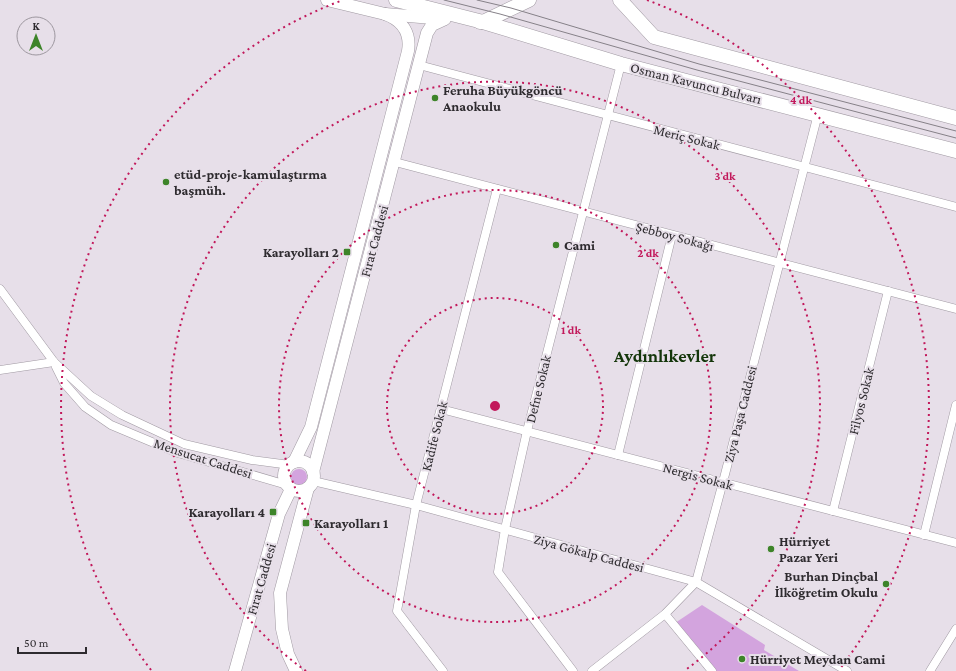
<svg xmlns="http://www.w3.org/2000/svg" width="956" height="671" font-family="'Crimson Pro',serif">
  <rect width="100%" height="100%" fill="#e7dfe9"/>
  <g fill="#d3a4de">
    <circle cx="299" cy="477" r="8"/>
    <polygon points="702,605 765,645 764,650 799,671 714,671 675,623"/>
  </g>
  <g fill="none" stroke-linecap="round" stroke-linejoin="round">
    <defs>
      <g id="street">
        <polyline points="419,65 956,207"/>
        <polyline points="395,162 956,309"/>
        <polyline points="0,289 54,362 91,396 122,415 184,444 252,460 290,465"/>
        <polyline points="56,367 64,383 85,407 111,425 178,453 287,485"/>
        <polyline points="0,370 54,362"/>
        <polyline points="441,409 956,543"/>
        <polyline points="618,455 672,235"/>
        <polyline points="313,481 416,505 696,582 847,671"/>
        <polyline points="833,511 888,291"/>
        <polyline points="924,535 956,405"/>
        <polyline points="665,614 712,671"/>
        <polyline points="443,671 397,611 416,505 497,189"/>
        <polyline points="573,671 498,572 505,529 527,431 621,64"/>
        <polyline points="592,671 665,614 696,582 723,482 818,114"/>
        <polyline points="930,671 956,629"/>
      </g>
      <g id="primary">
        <polyline points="327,0 385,14 444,19"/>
        <circle cx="299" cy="476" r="15"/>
        <path d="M294,462L311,427L408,51C411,33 402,20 385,14"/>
        <polyline points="313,472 427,33 432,25 445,19"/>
        <polyline points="235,671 279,514 291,489"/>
        <polyline points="296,671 288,654 282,629 280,593 308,488"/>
      </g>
      <g id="highway">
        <polyline points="396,0 483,22 621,64 956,151"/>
        <polyline points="620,0 654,37 956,118"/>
        <polyline points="480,22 483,22 529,0"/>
      </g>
    </defs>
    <use href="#street" stroke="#a099a2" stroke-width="9"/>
    <use href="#primary" stroke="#a099a2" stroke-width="13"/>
    <use href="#highway" stroke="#a099a2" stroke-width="15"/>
    <use href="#street" stroke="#fff" stroke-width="8"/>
    <use href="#primary" stroke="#fff" stroke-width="12"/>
    <use href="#highway" stroke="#fff" stroke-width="14"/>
    <g stroke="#868188" stroke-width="1">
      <polyline points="444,0 500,14 697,70 956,138"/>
      <polyline points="477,0 511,8 699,64 956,131"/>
    </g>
  </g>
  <g fill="none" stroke="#c2185b" stroke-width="2" stroke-dasharray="2 4">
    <circle cx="495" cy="406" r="108"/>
    <circle cx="495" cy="406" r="216"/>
    <path d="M306 671A325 325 0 1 1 684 671"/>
    <path d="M151 670A433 433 0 0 1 343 0M647 0A433 433 0 0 1 839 670"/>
  </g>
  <g fill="#3d8429" stroke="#e7dfe9" stroke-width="1.5">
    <circle cx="435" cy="98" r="4"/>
    <circle cx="166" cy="182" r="4"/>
    <circle cx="556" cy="245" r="4"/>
    <rect x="343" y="248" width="8" height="8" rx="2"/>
    <rect x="269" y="508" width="8" height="8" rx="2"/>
    <rect x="302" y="519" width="8" height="8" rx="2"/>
    <circle cx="771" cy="549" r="4"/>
    <circle cx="886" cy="584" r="4"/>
    <circle cx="742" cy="659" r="4"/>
  </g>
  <g text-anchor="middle" stroke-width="4" stroke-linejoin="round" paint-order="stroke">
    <g font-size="14" fill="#2e2b2f" stroke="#e7dfe9">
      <text transform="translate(696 83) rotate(14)" y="5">Osman Kavuncu Bulvarı</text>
      <text transform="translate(687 137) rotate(14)" y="5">Meriç Sokak</text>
      <text transform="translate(675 236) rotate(15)" y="5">Şebboy Sokağı</text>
      <text transform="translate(374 241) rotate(-75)" y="5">Fırat Caddesi</text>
      <text transform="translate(538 389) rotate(-76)" y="5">Defne Sokak</text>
      <text transform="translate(861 401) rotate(-76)" y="5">Filyos Sokak</text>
      <text transform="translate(740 414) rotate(-76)" y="5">Ziya Paşa Caddesi</text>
      <text transform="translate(434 436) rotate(-76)" y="5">Kadife Sokak</text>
      <text transform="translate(203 458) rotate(18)" y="5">Mensucat Caddesi</text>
      <text transform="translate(698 476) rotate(15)" y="5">Nergis Sokak</text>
      <text transform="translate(589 553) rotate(15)" y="5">Ziya Gökalp Caddesi</text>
      <text transform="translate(261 579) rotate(-74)" y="5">Fırat Caddesi</text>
    </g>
    <g font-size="14" font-weight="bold" fill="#2e2b2f" stroke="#e7dfe9" text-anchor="start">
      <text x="443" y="95">Feruha Büyükgöncü<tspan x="443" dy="16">Anaokulu</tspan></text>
      <text x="174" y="179">etüd-proje-kamulaştırma<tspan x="174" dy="16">başmüh.</tspan></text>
      <text x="564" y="250">Cami</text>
      <text x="339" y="257" text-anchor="end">Karayolları 2</text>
      <text x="265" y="517" text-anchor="end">Karayolları 4</text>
      <text x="314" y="528">Karayolları 1</text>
      <text x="779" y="546">Hürriyet<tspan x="779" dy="16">Pazar Yeri</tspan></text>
      <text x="878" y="581" text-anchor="end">Burhan Dinçbal<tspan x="878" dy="16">İlköğretim Okulu</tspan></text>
      <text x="750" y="664">Hürriyet Meydan Cami</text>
    </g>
    <g font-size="18" font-weight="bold" fill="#14360a" stroke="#e7dfe9">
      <text x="665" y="362">Aydınlıkevler</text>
    </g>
  </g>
  <circle cx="495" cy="406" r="6" fill="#c2185b" stroke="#e7dfe9" stroke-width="2"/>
  <g font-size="12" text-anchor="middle" font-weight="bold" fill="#c2185b" stroke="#e7dfe9" stroke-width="4" stroke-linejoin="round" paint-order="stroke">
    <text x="801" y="104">4 dk</text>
    <text x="725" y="180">3 dk</text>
    <text x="648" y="257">2 dk</text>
    <text x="571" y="334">1 dk</text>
  </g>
  <g transform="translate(36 36)"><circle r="19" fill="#e7dfe9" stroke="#9d979f"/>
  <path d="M0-3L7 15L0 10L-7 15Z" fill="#3d8429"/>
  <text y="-6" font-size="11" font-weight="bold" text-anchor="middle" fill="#2e2b2f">K</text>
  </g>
  <path d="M18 647v6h68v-6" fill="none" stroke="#2e2b2f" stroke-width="2"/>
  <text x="24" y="647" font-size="12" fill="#2e2b2f" stroke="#e7dfe9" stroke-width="3" paint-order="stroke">50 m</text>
</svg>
